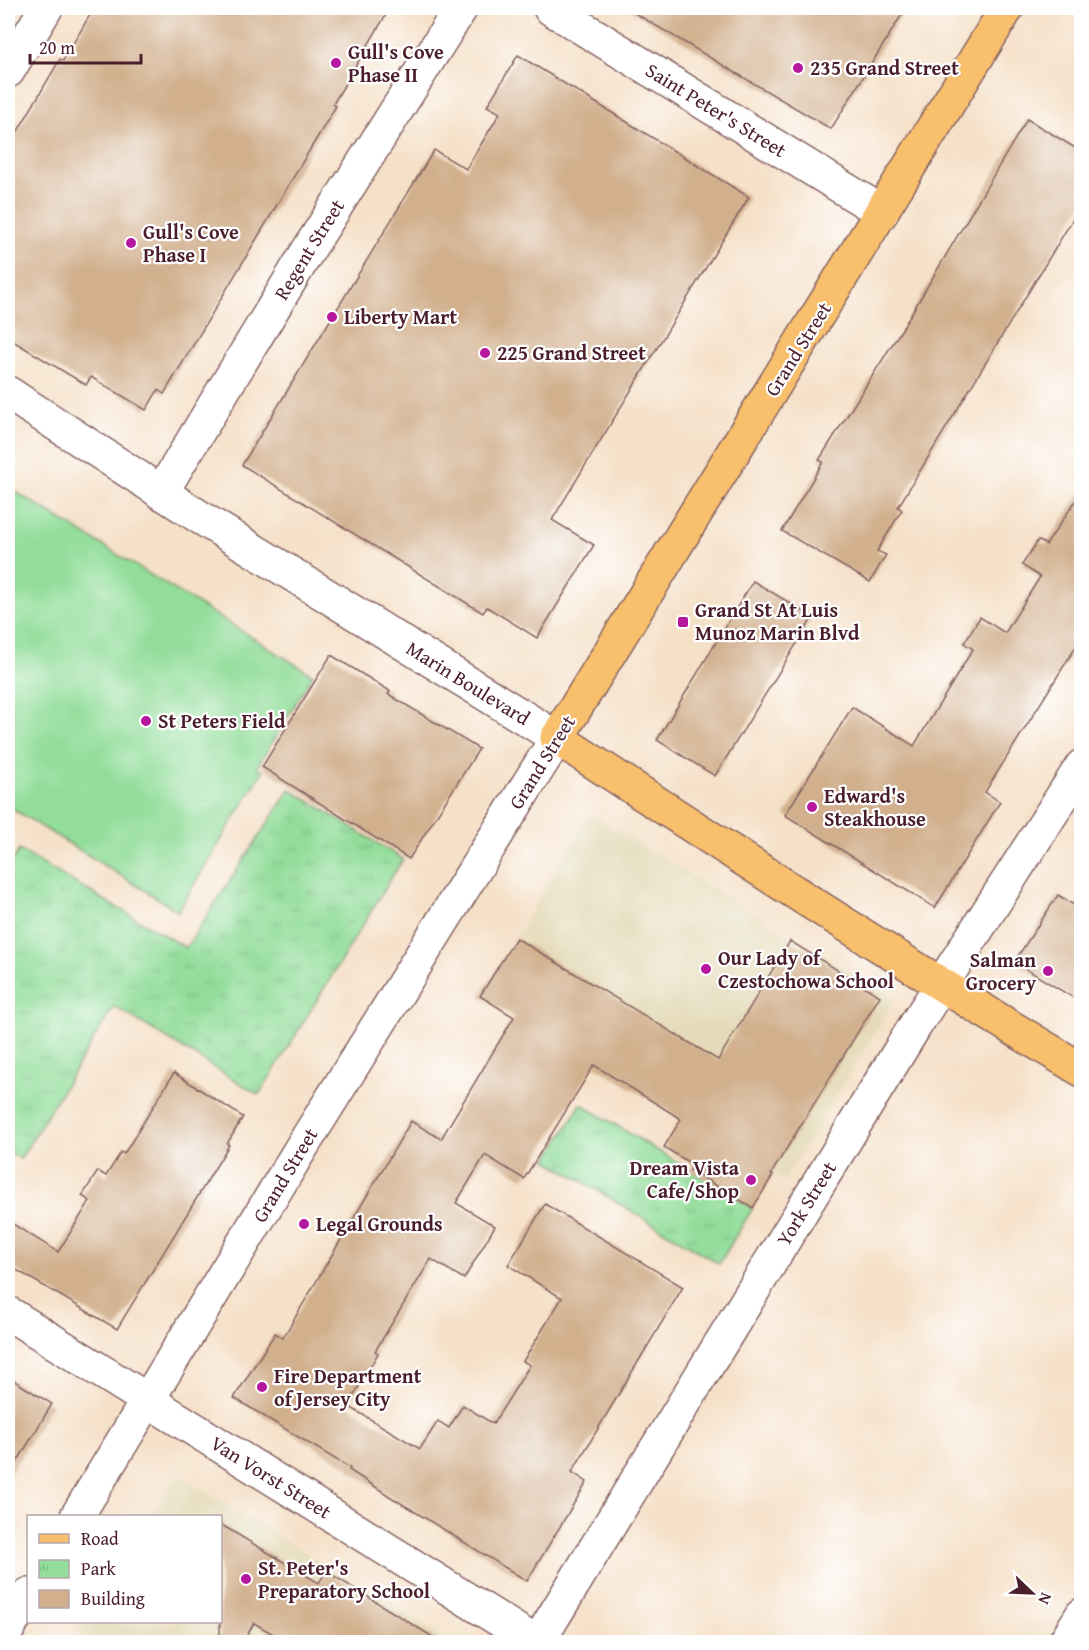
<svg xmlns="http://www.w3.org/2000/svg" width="1089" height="1650" font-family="'Gentium Book Plus',serif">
  <defs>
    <pattern id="park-tufts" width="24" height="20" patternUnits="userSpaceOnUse" patternTransform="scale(1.5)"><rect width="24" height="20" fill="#92dd9a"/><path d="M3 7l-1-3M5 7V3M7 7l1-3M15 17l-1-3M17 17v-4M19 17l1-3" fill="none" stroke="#7fbd85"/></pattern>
  </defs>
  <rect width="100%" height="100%" fill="#fff"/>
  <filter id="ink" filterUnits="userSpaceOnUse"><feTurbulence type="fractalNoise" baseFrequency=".0167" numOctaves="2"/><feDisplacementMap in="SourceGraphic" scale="12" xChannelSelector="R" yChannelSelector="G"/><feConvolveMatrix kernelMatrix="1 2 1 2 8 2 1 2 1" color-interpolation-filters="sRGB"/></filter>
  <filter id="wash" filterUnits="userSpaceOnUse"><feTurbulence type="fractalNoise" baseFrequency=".008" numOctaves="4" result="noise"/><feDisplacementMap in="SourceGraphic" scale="24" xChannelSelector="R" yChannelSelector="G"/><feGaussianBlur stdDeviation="1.35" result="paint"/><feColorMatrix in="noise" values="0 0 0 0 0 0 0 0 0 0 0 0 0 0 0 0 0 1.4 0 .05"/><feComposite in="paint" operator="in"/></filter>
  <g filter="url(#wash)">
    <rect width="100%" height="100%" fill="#f5e0c8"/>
    <g fill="#e5dbba">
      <polygon points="589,813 895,1000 784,1181 647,1098 683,1039 516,938"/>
      <polygon points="178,1475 452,1642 69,1642 83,1622 220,1622 220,1516 151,1516"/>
    </g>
    <g fill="url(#park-tufts)" stroke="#6e7e62" stroke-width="1.5">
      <polygon points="290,789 403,859 259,1095 114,1006 20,1159 8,1151 8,868 19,850 186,948"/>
      <polygon points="581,1104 753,1208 719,1264 547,1160"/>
    </g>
    <polygon fill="#92dd9a" stroke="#6e7e62" stroke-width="1.5" points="8,487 313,675 257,767 263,771 178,911 8,806"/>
    <g id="blocks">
      <g fill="#d2b08e">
        <polygon points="94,8 390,8 333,104 336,106 164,394 158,390 146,410 91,377 86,385 8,338 8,148 60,59 63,61"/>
        <polygon points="626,8 906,8 831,129"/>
        <polygon points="518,55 749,197 552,520 594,545 537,638 487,607 483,613 242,465 434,150 466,169 500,113 487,106"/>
        <polygon points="1027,119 1082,152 1082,204 898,507 902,510 877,551 886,555 870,582 782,531 823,462 819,460 902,329"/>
        <polygon points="1082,491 1082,637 985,792 1000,802 935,908 785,815 852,707 914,746 973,649 964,643 980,617 1005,633 1040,577 1022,565 1038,540 1046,545"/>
        <polygon points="753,581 813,617 715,776 657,740"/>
        <polygon points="331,655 390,691 388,694 479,749 409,859 262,767"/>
        <polygon points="1058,895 1082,910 1082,1003 1014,962"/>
        <polygon points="516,938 718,1060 790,941 880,996 771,1174 773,1175 753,1208 690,1170 693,1165 664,1147 681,1119 594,1065 524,1179 485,1155 456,1203 495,1226 464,1279 431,1259 375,1351 378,1353 348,1406 420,1449 438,1421 449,1428 463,1405 493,1424 530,1365 523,1361 562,1298 508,1265 545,1204 683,1287 572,1472 587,1482 527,1581 391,1497 349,1470 350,1468 234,1398 275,1333 283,1338 411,1121 441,1139 514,1017 480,996"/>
        <polygon points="174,1073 243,1117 227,1144 229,1145 117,1329 8,1265 8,1221 58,1252 90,1201 82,1196 98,1171 106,1176 121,1152 124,1154"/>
        <polygon points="8,1377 52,1404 8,1477"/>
        <polygon points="220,1524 319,1583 326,1571 441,1642 287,1642 254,1623 243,1642 220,1642"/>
      </g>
    </g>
  </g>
  <g filter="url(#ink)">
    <use href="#blocks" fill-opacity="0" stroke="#866362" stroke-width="1.5"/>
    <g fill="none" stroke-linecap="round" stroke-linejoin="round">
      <defs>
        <g id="minor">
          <path id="s1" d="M550,8L882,212"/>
          <polyline points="8,71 46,8"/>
          <path id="s2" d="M8,393L198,516L557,738L303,1145L77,1516"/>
          <path id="s3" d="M161,493L309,249L461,8"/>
          <path id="s4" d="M8,1313L535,1642"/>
          <polyline points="8,1629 28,1595"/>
          <path id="s5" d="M538,1642L918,1021L1082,766"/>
          <polyline points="1065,1642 1082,1615"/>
        </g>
        <path id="major" d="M1007,8L557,738C730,851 904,964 1082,1070"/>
      </defs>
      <use href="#minor" stroke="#866362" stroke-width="36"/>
      <use href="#major" stroke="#866362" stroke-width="36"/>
      <use href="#minor" stroke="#fff" stroke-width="33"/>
      <use href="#major" stroke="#f8bf6c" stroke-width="33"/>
    </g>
  </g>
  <g fill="#b5179e" stroke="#fff" stroke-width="2">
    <circle cx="336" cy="63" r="6"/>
    <circle cx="798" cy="68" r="6"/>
    <circle cx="131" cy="243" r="6"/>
    <circle cx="332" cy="317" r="6"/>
    <circle cx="485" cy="353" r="6"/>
    <rect x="677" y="616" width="12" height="12" rx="3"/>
    <circle cx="146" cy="721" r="6"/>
    <circle cx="812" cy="807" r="6"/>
    <circle cx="706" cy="969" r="6"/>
    <circle cx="1048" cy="971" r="6"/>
    <circle cx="751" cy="1180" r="6"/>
    <circle cx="304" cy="1224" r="6"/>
    <circle cx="262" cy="1387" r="6"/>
    <circle cx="246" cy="1579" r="6"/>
  </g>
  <g text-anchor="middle" stroke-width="4.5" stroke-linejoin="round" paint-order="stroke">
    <g font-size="20" font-weight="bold" fill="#4a1f2b" stroke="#fff" text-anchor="start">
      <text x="348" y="59">Gull's Cove<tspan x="348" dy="23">Phase II</tspan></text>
      <text x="810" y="75">235 Grand Street</text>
      <text x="143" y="239">Gull's Cove<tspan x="143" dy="23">Phase I</tspan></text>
      <text x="344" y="324">Liberty Mart</text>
      <text x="497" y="360">225 Grand Street</text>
      <text x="695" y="617">Grand St At Luis<tspan x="695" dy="23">Munoz Marin Blvd</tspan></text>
      <text x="158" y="728">St Peters Field</text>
      <text x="824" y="803">Edward's<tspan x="824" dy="23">Steakhouse</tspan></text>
      <text x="718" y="965">Our Lady of<tspan x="718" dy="23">Czestochowa School</tspan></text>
      <text x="1036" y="967" text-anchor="end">Salman<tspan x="1036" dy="23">Grocery</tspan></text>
      <text x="739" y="1175" text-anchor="end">Dream Vista<tspan x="739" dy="23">Cafe/Shop</tspan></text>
      <text x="316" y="1231">Legal Grounds</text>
      <text x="274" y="1383">Fire Department<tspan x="274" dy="23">of Jersey City</tspan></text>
      <text x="258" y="1575">St. Peter's<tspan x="258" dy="23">Preparatory School</tspan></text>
    </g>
    <g font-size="20" fill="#4a1f2b" stroke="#fff">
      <text dy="7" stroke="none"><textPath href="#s1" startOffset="195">Saint Peter's Street</textPath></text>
      <text dy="7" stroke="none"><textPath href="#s3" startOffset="285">Regent Street</textPath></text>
      <text transform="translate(798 349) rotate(-58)" y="7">Grand Street</text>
      <text dy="7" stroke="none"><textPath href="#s2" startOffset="544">Marin Boulevard</textPath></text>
      <text transform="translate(542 762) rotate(-58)" y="7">Grand Street</text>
      <text transform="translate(285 1175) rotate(-59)" y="7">Grand Street</text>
      <text dy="7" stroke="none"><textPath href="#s5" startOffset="514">York Street</textPath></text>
      <text dy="7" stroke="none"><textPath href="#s4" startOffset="310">Van Vorst Street</textPath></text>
    </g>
  </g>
  <rect width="1089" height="1650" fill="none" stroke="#fff" stroke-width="30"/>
  <rect x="27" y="1515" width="195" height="108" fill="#ffffff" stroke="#b7a5aa" stroke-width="1.5"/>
  <rect x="39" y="1534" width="30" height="9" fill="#f8bf6c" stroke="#b7a5aa" stroke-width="1.5"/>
  <text x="81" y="1545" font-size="18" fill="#4a1f2b">Road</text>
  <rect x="39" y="1560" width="30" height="18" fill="url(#park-tufts)" stroke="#b7a5aa" stroke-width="1.5"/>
  <text x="81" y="1575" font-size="18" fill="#4a1f2b">Park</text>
  <rect x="39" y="1590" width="30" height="18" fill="#d2b08e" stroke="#b7a5aa" stroke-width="1.5"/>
  <text x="81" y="1605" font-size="18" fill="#4a1f2b">Building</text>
  <g transform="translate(1032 1593) rotate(113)" stroke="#ffffff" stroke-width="4.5" paint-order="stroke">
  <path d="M0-4.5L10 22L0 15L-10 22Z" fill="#4a1f2b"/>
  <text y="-9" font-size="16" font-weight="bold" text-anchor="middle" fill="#4a1f2b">N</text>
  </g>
  <path d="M30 54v9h111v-9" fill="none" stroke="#4a1f2b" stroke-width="3"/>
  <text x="39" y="54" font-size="18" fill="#4a1f2b" stroke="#ffffff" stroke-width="4.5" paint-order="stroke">20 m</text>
</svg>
